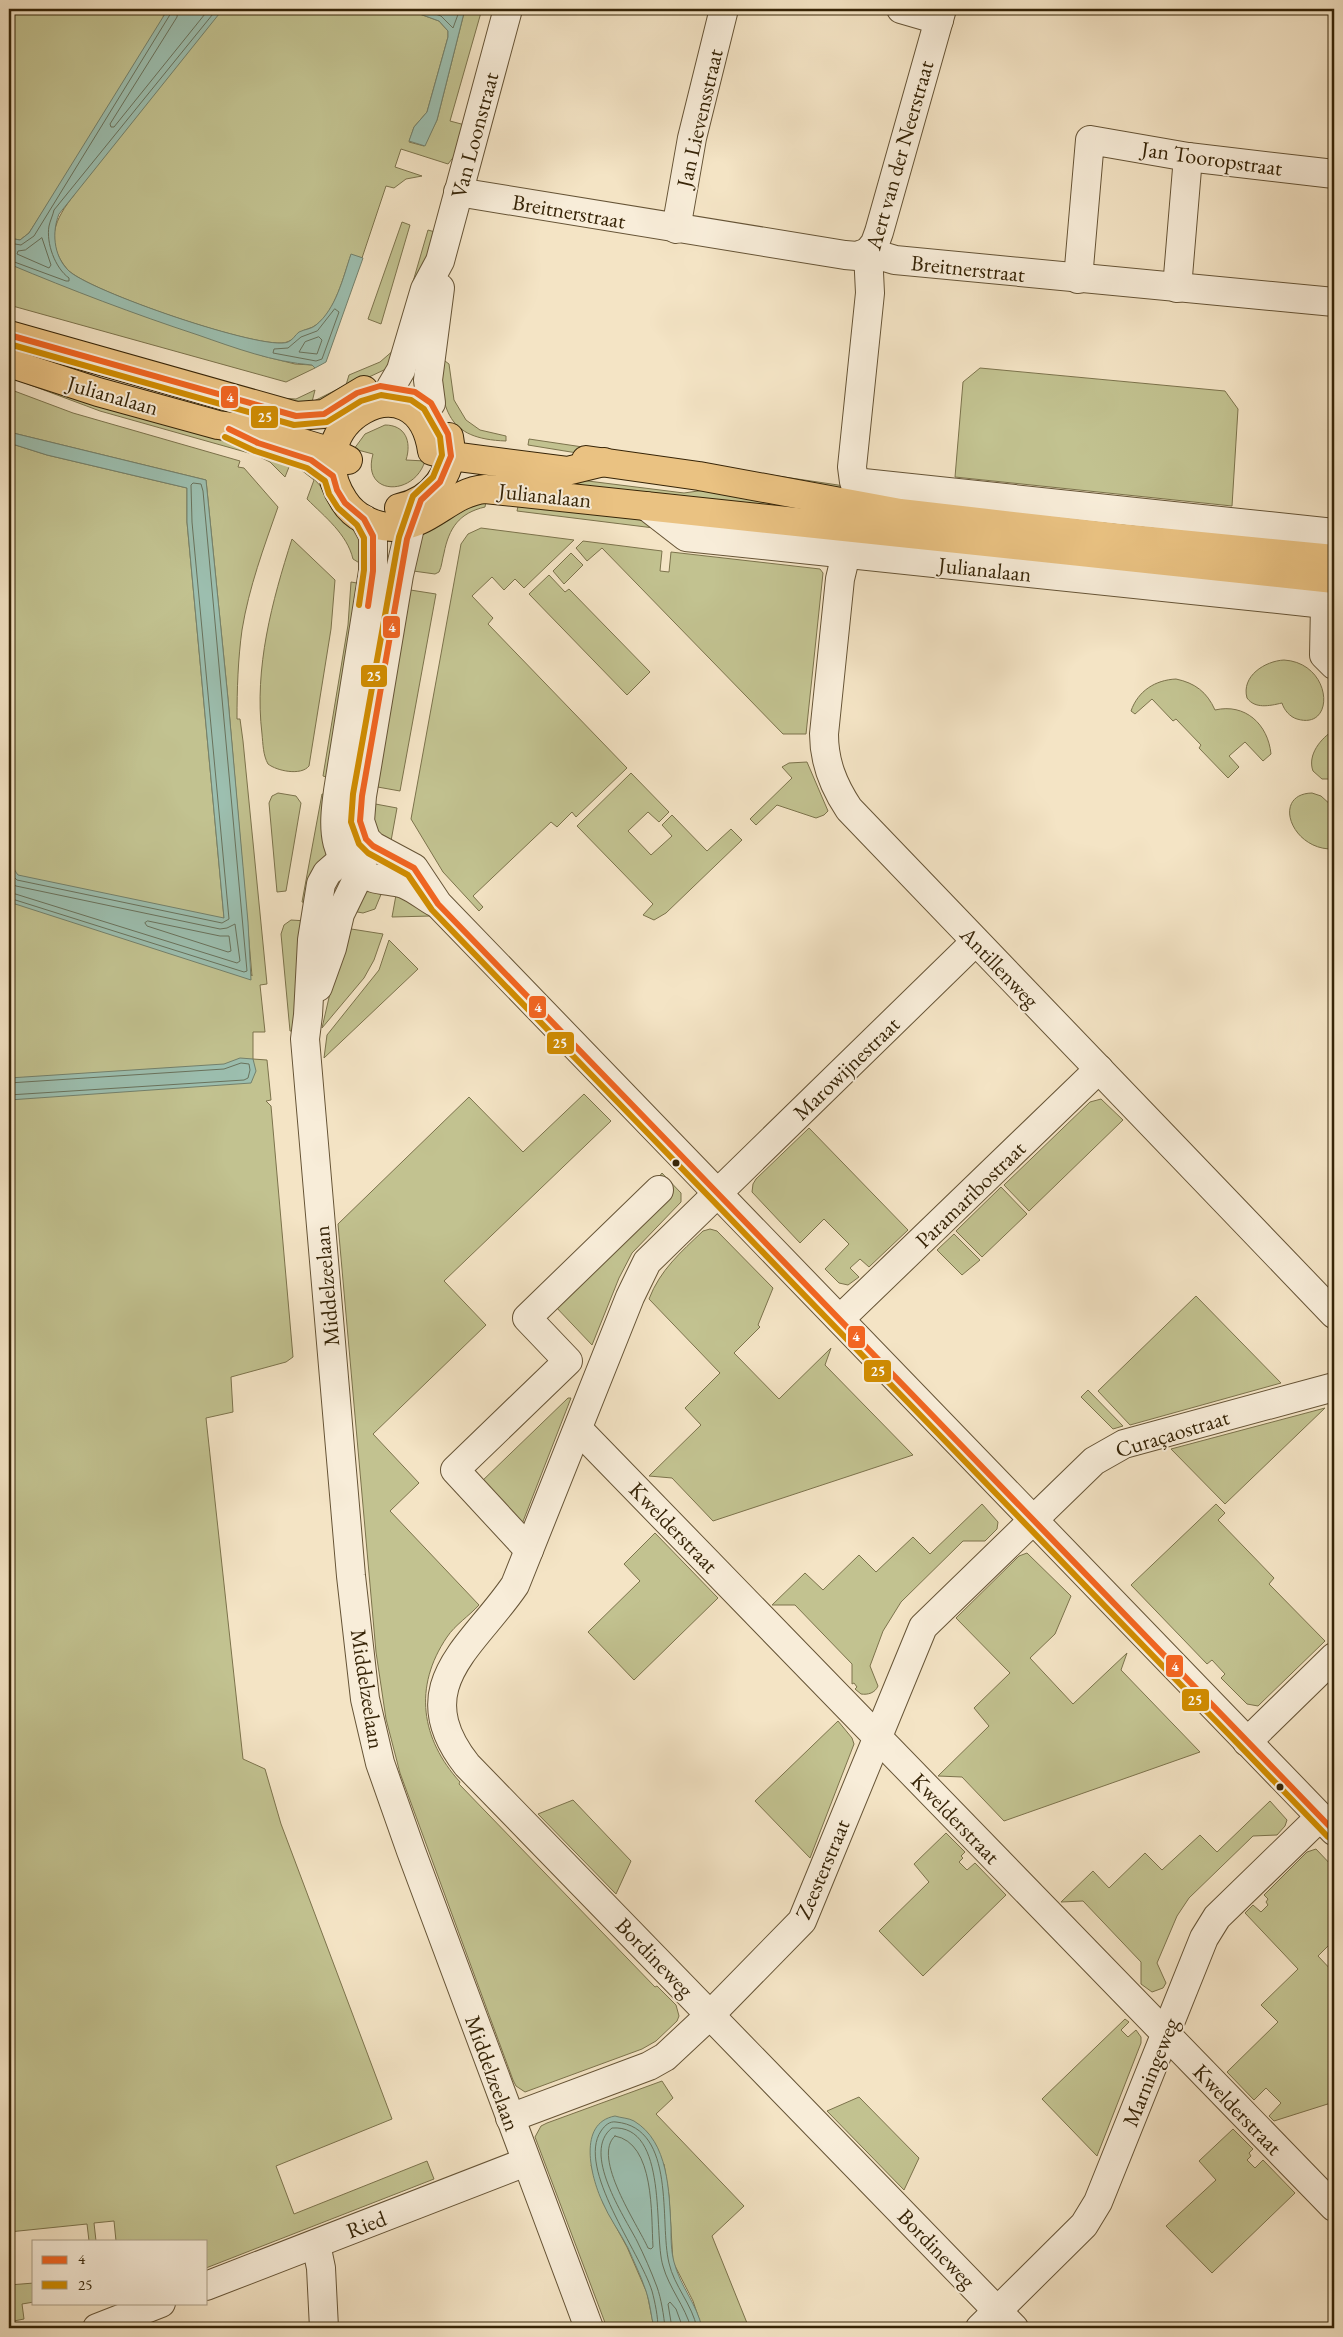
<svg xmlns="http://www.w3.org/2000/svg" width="1343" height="2337" font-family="'EB Garamond',serif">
  <rect width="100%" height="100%" fill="#f4e4c5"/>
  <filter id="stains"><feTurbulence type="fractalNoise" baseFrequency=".004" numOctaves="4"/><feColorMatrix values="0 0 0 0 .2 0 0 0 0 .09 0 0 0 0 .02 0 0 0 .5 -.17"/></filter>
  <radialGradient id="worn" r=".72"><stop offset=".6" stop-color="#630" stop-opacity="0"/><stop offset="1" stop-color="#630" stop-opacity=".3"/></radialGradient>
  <g fill="#c2c290" stroke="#7c734c">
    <path d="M9,9H168L163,17L221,12L223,9H406L439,21L448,31V37L427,112L414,127L409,142L424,146L437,120L465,9H482L450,121L465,125L456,154L448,164L401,149L395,167L422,176L406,179L394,188L386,186L362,258L351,255C343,277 336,310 316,325C311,329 304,329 299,333C295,336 293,340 287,342C265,352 84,290 67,269C44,241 55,219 74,195L60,185L29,233L20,240L9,238Z"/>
    <polygon points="402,222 410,225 381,324 368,319"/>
    <polygon points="428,230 435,232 406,332 399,330"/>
    <polygon points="9,264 263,356 295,364 312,365 315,368 286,382 9,305"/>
    <polygon points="395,349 386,369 314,403 287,404 277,398 296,399 315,390 312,402 346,385 349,375 380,362"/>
    <path d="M438,359L445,361L449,364L454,400L466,420L480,430L506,436V441C446,439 443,410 438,359Z"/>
    <polygon points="980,368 1225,391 1238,409 1232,506 955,477 963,382"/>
    <path d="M9,377L300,464L327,493L360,535L361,564L353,559C347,534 325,517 307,499L314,480L291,462L285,477L270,462L256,455L100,411Z"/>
    <path d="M9,389L73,413L240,461L238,467L244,468L278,507C264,547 249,587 242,630C238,659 237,689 237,719H240L243,741L267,984L260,985L265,1032H253V1059L267,1060L271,1100L266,1101L271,1106L293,1357L286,1362L231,1377L233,1412L206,1418L243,1759L265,1769L281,1824L392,2119L276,2166L294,2214L427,2161L434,2179L206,2268V2241H116L114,2221L94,2223L96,2241H89L87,2224L9,2232V443L47,455L187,488V522L224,918L252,976L228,699L206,480L9,432Z"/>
    <path d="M385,425C405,425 412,441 406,460L425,461C414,497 361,496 373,454L354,449L365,434Z"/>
    <polygon points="529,439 838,485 847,487 847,497 528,445"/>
    <polygon points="524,473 684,493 726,487 844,520 521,485"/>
    <path d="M486,501L485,507C459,513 449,528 444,553C442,560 442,566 439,572L435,574L406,570C410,560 413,545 420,537C436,518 463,509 486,501Z"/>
    <polygon points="519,502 635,514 654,528 517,511"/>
    <polygon points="481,528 574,540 524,588 515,579 504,590 492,577 472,596 493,618 488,624 627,768 576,817 572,812 557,827 551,822 473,896 483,907 479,911 443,872 411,819 461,544 468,534"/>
    <path d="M292,539L335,580L331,629L309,766C301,776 277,771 268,764C263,755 263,744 262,734C254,668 272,601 292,539Z"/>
    <polygon points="583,541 662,551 660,571 669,572 671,552 820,569 823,573 806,734 783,734 602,548 587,561 576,548"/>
    <polygon points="571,553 583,565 564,584 553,571"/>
    <polygon points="549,575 565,592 569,589 650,672 627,695 529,594"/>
    <polygon points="351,582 357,583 333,779 323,776 348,625"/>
    <polygon points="404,589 436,594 400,791 372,786"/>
    <path d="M1284,660C1333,663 1336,731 1297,719C1290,717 1284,710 1282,703C1269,706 1255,709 1247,698C1241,676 1265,661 1284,660Z"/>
    <path d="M1176,679C1195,683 1207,692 1215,710C1245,703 1268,724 1271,754L1263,761L1245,742L1229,756L1239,767L1228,778L1199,748L1201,745L1176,719L1173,721L1152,699L1135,714L1131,711C1138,691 1155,680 1176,679Z"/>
    <path d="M1334,730V779H1322L1313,771C1307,755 1321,738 1334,730Z"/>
    <polygon points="807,762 828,811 824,815 816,818 777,805 756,825 750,819 792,778 782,767 789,763"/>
    <polygon points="631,773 669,812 659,822 648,812 628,831 651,855 672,836 662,825 672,815 707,851 731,829 742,840 666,913 654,920 643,915 653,904 577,826"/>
    <polygon points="278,793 296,796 301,803 286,891 277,892 269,803 272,796"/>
    <path d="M1312,793L1321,796L1332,806L1334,805V849C1291,851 1271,794 1312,793Z"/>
    <polygon points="322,794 330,795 328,857 309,904 302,902"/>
    <path d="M370,803L397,808L391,841C373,835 373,820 370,803Z"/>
    <polygon points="369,891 382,892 375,909 363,913 352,911 364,893"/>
    <polygon points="396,895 415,900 431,916 392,917"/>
    <polygon points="291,920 307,921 292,1031 290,1031 281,934 284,925"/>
    <polygon points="345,928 383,934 374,960 364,978 322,1028"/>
    <polygon points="389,940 418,969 324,1058 327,1035 379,970"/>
    <path d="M584,1094L611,1121L444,1281L486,1325L373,1434L419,1483L390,1511L479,1605C469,1616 455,1625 447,1637C413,1687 421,1739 460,1782L459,1784L655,1987L657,1986L676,2005L679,2016L677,2021L656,2041L642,2049L525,2092L516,2086L513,2080L400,1773L386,1719L376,1652L338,1224L469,1097L523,1152Z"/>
    <polygon points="1101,1099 1123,1120 1029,1211 1004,1185 1090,1102"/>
    <polygon points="809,1128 908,1230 869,1267 860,1259 850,1268 859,1277 848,1285 839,1283 825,1269 849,1244 824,1219 800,1243 752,1192 753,1184 756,1179"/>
    <polygon points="662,1173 681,1193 681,1202 632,1253 619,1278 592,1345 554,1305"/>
    <polygon points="1001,1187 1027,1214 982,1257 956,1231"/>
    <path d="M710,1229L717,1231L773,1288L758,1325L760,1327L734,1353L779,1399L831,1348L825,1365L913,1455L713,1521L672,1478L649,1476L701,1425L685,1408L720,1373L649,1299C660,1270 681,1252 703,1231Z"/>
    <polygon points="954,1234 980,1260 962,1275 937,1250"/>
    <polygon points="1196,1296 1281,1383 1130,1425 1098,1391"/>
    <polygon points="1088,1390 1123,1426 1113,1429 1081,1397"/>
    <polygon points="568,1398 571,1398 522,1524 480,1483"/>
    <polygon points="1325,1408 1225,1504 1171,1449"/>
    <path d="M982,1504L998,1522L997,1529L985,1541H963L901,1602L883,1631L870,1666L878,1686C875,1693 868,1695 861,1694L855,1689L857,1687L854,1683L852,1684V1664L795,1605H772L805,1573L823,1590L859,1555L876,1572L913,1537L930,1554Z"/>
    <polygon points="1216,1504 1225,1513 1218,1520 1274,1578 1269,1584 1325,1641 1258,1706 1247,1704 1221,1678 1225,1674 1212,1660 1207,1664 1131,1585"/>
    <polygon points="655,1533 718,1598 634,1680 588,1632 640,1581 624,1564"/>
    <polygon points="1027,1553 1071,1596 1055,1634 1030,1658 1073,1704 1127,1653 1121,1670 1200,1752 1004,1821 962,1777 938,1776 989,1726 974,1708 1010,1673 956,1618 1019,1556"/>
    <polygon points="838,1721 852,1738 854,1744 810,1858 755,1801"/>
    <polygon points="573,1800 631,1861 616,1894 538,1814"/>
    <polygon points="1270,1801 1287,1820 1285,1826 1277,1835 1253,1836 1189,1898 1177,1916 1157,1963 1166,1983 1163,1988 1152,1992 1141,1984 1141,1962 1083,1901 1061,1902 1093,1871 1109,1888 1145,1853 1162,1870 1200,1835 1217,1852"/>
    <polygon points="946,1833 965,1852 961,1856 963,1858 959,1862 967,1870 975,1863 1006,1895 923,1976 879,1931 929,1882 914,1864"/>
    <polygon points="1316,1849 1334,1868 1334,1940 1318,1956 1334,1973 1334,2102 1274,2121 1269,2116 1281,2103 1266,2088 1254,2100 1227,2072 1278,2022 1261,2005 1298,1969 1245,1913 1253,1905 1261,1912 1268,1905 1266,1902 1268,1899 1264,1895 1307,1852"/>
    <polygon points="1125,2019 1129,2022 1121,2030 1128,2037 1136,2030 1141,2037 1141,2043 1097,2156 1042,2099"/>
    <polygon points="662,2081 673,2098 656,2114 744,2206 712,2236 749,2328 702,2328 693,2301 673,2262 669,2196 664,2164 591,2165 603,2203 627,2247 647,2293 654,2328 607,2328 535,2137 541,2126 547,2123"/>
    <polygon points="859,2097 919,2158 904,2190 827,2111"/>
    <polygon points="1233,2129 1253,2149 1249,2153 1251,2156 1247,2160 1255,2168 1263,2160 1295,2193 1212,2273 1166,2226 1216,2180 1199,2161"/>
    <polygon points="34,2283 34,2302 22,2304 24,2319 9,2322 9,2285"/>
  </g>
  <g fill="#9cbfb0" stroke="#73816c">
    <path d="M168,9H223L59,214C52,231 53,255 68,270C86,290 265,352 288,342C293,340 295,335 299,332C305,329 312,329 316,325C336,309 343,278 351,254L363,258L326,362L315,368L312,365C273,362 235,348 198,335C134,314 71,290 9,264V238L20,240L29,233Z"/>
    <polygon points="406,9 465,9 437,120 425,146 409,141 414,127 427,112 448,37 448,31 439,21"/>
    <path d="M9,432L206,480L228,699L248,922L251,980L9,902V857C13,863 13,869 18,875L224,918L187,522V488L47,455L9,443Z"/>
    <polygon points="240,1058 253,1059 256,1071 251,1083 9,1100 9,1078 224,1064"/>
    <path d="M615,2116C621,2118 629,2118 634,2121C669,2142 669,2192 671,2228C671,2239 671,2251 674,2262C680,2286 697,2304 702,2328H654C651,2316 650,2302 646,2291C641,2276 634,2262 628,2248C620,2232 609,2218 602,2201C591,2177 577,2123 615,2116Z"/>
  </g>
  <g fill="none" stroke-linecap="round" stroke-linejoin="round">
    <g stroke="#69725c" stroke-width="1">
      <polyline points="178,9 177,17 110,124 111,127 114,127 209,9"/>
      <polyline points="421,9 441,16 453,28 460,9"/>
      <polygon points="42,238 51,265 49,268 17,254 18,251 25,250"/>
      <polyline points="9,243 21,245 34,236 171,13 172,9"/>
      <path d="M9,260L66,281H69V278C55,268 46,243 49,226C50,221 53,215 54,210L217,9"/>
      <polygon points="335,309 339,312 322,359 316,361 273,353 274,349 288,348 301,337 317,331"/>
      <polygon points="319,337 322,340 317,354 299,352 305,342"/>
      <polyline points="9,872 17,880 222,923 229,919 192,522 191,485 193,483 201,484 203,491 247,971 244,972 9,898"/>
      <polyline points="9,882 16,886 220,929 227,928 235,924 240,961 237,963 9,892"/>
      <polygon points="148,921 220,936 229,936 231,951 228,952 147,926 145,923"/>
      <polyline points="9,1083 224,1069 241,1063 249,1064 250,1070 248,1078 244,1080 9,1095"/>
      <path d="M615,2136C655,2143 651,2215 653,2247L651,2249L648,2248C638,2225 591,2157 615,2136Z"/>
      <path d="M658,2328C658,2317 655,2302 652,2291C640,2252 576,2168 601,2131C605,2125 610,2121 616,2122C677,2128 659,2223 669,2263C674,2286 692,2304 697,2328"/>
      <path d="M665,2328C664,2316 661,2298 657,2287C651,2271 644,2255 637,2241C624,2216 581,2152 612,2128C669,2124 653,2234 663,2266C669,2288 685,2306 691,2328"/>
      <polyline points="672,2328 668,2304 670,2302 676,2309 683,2328"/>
    </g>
    <defs>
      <g id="minor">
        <polyline points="901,9 939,20"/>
        <polyline points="942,9 879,232 875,243 868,252 870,293 852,467 854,482 1334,533"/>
        <polyline points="458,192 845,255 857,256 868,252 895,260 1334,302"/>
        <polyline points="676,229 692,138 724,9"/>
        <polyline points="1078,279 1090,140 1188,157 1334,174"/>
        <polyline points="1177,288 1188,157"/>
        <polyline points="391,387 401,370 425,289 440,261 508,9"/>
        <polyline points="431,403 428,380 440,288"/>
        <polyline points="646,506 686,537 1334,605"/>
        <path d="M364,519L373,536V571L338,791C333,828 330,864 373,878C383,881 394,881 404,884C414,888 424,896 434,902"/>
        <polyline points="411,523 399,575 362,796 360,821 366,839 373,846 414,868 438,904 1334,1831"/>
        <path d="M846,554L840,579L824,734C824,762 833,785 849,809L1334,1314"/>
        <polyline points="1325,605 1324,655 1334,665"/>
        <polyline points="366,839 327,873 321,884 312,940 308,1015 305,1039 351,1576 365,1699 380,1763 411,1851 589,2328"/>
        <path d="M975,942L647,1262L630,1297L515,1585C473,1647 405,1686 467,1765L1014,2328"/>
        <polyline points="318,987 332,948 340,914 358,877 364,854"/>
        <polyline points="840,1319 1099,1069"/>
        <polyline points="578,1429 1334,2207"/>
        <polyline points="529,1550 455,1470 568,1361 527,1318 659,1190"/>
        <polyline points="1247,1742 1334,1657"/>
        <polyline points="510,2118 649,2066 665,2057 710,2015 802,1921 923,1627 1094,1461 1124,1444 1334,1387"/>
        <polyline points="316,2244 321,2268 324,2328"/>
        <polyline points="206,2286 526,2162"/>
        <polyline points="97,2328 161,2303"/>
        <polyline points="980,2328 1084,2225 1098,2202 1204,1938 1217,1917 1320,1817"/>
      </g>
      <g id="major">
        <polyline points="9,335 296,416 324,414 364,390"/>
        <polyline points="9,363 98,392 218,425 262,431 332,452 348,460"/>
        <polyline points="586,460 699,476 900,513 1119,538 1334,559"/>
        <path d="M604,462L567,471L451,456L432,451C418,353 292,423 344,501C354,517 374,527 392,527C430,526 450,492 485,489L1334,579"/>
        <path d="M399,508C432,501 456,472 449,437"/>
      </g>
    </defs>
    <use href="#minor" stroke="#665436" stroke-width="30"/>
    <use href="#major" stroke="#362407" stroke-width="30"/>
    <use href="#minor" stroke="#f8edd9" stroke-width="28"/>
    <use href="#major" stroke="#eac282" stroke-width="28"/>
    <defs>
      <g id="bus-1">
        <polyline points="9,335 296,416 324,414 357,393 380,386 415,392 431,403 448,434 451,456 440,482 421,500 407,539 362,796 360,821 366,839 373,846 414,868 438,904 1334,1831"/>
        <polyline points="229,429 258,443 311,460 333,476 337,490 345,503 364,519 373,536 373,571 368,606"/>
      </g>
      <g id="bus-2">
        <polyline points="9,344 294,425 327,422 361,401 381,395 411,400 424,409 440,437 442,455 433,477 413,496 399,537 353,794 351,822 359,844 368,853 408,875 432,910 1328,1837"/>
        <polyline points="225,437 255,451 307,468 325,481 329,494 338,508 357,525 364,538 364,570 359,605"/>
      </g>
    </defs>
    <use href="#bus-1" stroke="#f8edd9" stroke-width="10"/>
    <use href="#bus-2" stroke="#f8edd9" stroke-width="10"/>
    <use href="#bus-1" stroke="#f26522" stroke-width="6"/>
    <use href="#bus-2" stroke="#d08c01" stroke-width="6"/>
  </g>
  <g fill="#362407" stroke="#f8edd9" stroke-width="2">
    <circle cx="676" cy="1163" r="4.5"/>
    <circle cx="1280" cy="1787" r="4.5"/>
  </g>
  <g text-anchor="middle" stroke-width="4" stroke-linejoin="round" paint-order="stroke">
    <g font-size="22" fill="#362407" stroke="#f8edd9">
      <text transform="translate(699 118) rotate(-77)" y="8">Jan Lievensstraat</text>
      <text transform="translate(474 135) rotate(-75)" y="8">Van Loonstraat</text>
      <text transform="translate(899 155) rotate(-74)" y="8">Aert van der Neerstraat</text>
      <text transform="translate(1212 158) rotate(8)" y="8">Jan Tooropstraat</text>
      <text transform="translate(569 211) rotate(10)" y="8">Breitnerstraat</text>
      <text transform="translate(968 268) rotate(6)" y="8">Breitnerstraat</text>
      <text transform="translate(113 395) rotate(16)" y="8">Julianalaan</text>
      <text transform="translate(545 495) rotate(6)" y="8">Julianalaan</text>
      <text transform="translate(985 569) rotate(6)" y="8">Julianalaan</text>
      <text transform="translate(1000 967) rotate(46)" y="8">Antillenweg</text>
      <text transform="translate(846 1068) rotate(-44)" y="8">Marowijnestraat</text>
      <text transform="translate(970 1194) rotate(-44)" y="8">Paramaribostraat</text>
      <text transform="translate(326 1286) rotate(-95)" y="8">Middelzeelaan</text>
      <text transform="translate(1172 1433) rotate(-17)" y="8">Curaçaostraat</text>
      <text transform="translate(674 1527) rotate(46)" y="8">Kwelderstraat</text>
      <text transform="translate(368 1689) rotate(81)" y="8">Middelzeelaan</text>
      <text transform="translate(956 1818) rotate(46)" y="8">Kwelderstraat</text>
      <text transform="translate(822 1869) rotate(-67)" y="8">Zeesterstraat</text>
      <text transform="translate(655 1957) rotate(46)" y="8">Bordineweg</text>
      <text transform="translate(1150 2072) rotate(-68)" y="8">Marningeweg</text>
      <text transform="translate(493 2073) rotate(70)" y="8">Middelzeelaan</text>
      <text transform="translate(1238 2109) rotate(46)" y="8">Kwelderstraat</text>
      <text transform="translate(366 2224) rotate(-21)" y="8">Ried</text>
      <text transform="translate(937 2248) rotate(46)" y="8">Bordineweg</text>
    </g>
  </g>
  <g stroke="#f8edd9" stroke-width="2">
    <rect x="220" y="385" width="19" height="24" rx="5" fill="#f26522"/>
    <rect x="250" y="405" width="29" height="24" rx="5" fill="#d08c01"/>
    <rect x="382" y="615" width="19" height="24" rx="5" fill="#f26522"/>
    <rect x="360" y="664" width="28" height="24" rx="5" fill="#d08c01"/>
    <rect x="528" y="995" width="19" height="24" rx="5" fill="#f26522"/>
    <rect x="546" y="1031" width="29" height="24" rx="5" fill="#d08c01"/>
    <rect x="847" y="1325" width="19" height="24" rx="5" fill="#f26522"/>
    <rect x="863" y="1359" width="29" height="24" rx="5" fill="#d08c01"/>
    <rect x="1165" y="1654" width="19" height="24" rx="5" fill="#f26522"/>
    <rect x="1181" y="1688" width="29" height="24" rx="5" fill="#d08c01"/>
  </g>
  <g font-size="14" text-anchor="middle" font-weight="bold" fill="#fff">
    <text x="230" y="402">4</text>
    <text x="265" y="422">25</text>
    <text x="392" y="632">4</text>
    <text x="374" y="681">25</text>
    <text x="538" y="1012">4</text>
    <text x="560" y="1048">25</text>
    <text x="856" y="1341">4</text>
    <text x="878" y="1376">25</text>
    <text x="1175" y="1671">4</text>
    <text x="1195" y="1705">25</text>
  </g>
  <rect width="1343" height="2337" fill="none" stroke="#f4e4c5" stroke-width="30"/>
  <rect x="10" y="10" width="1323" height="2317" fill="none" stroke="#362407" stroke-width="2.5"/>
  <rect x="15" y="15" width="1313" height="2307" fill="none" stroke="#362407"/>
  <rect x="32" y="2240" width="175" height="65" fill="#f8edd9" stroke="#aa9d85"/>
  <rect x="42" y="2256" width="25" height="8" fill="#f26522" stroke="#aa9d85"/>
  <text x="78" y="2264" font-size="15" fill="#362407">4</text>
  <rect x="42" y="2281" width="25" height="8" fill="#d08c01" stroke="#aa9d85"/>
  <text x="78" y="2290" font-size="15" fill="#362407">25</text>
  <rect width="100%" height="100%" filter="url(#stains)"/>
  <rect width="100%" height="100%" fill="url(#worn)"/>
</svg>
